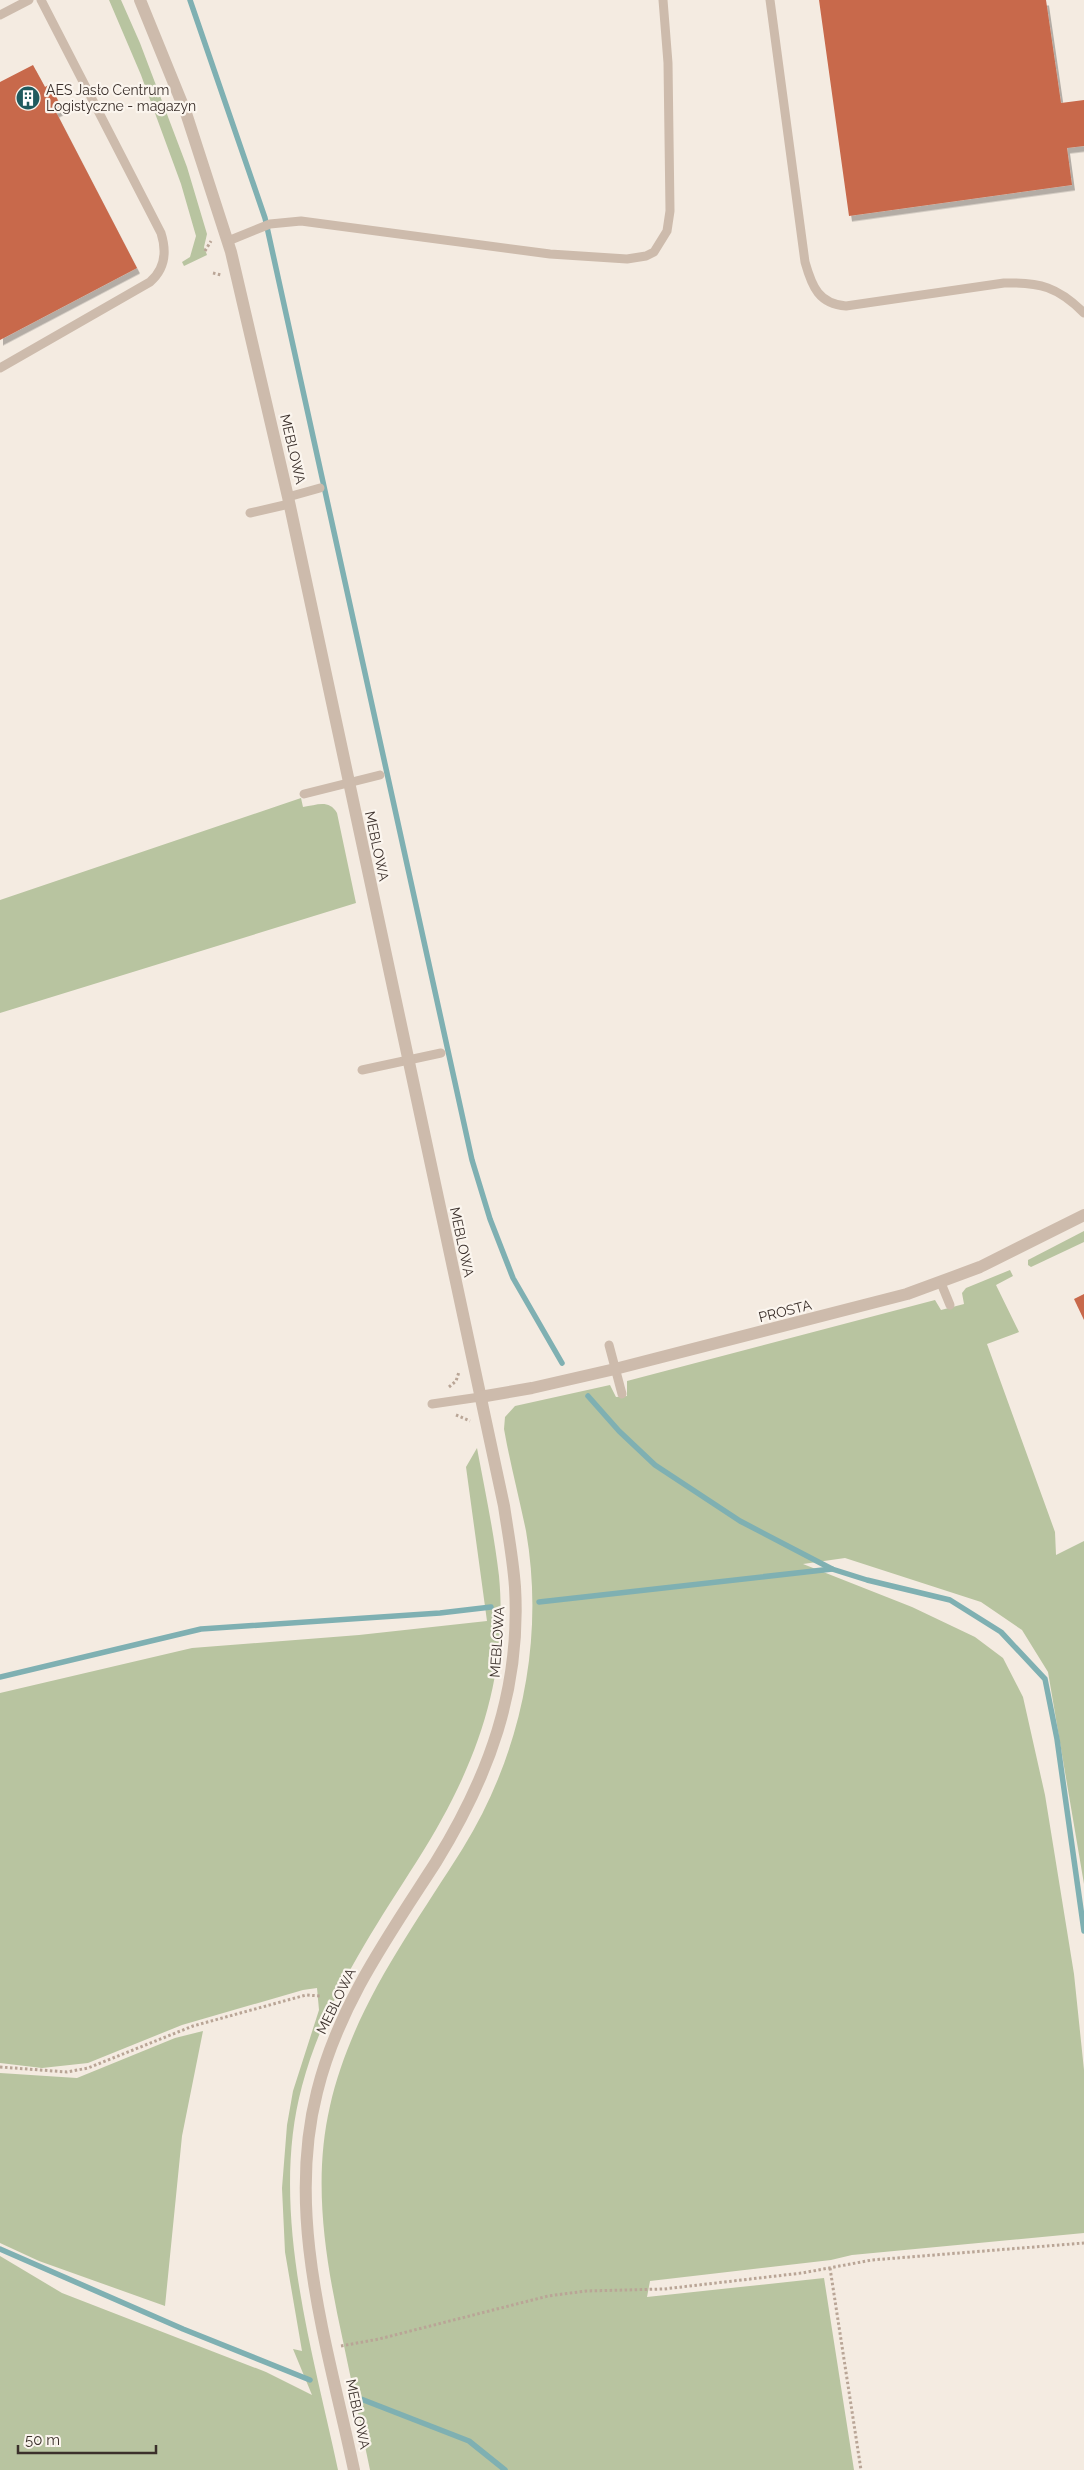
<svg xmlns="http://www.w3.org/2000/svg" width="1084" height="2470" font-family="Raleway,sans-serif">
  <defs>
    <filter id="shadow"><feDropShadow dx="3" dy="5.5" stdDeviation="0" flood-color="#0004"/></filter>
  </defs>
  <rect width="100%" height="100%" fill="#f4ebe1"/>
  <g fill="#b8c4a0">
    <polygon points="109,0 121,0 140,43 187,167 207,234 204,247 207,255 184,266 182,262 190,257 196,236 181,184 141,75"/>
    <path d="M301,798L303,807C317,805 329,799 337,813L356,903L0,1013V900Z"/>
    <polygon points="1084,1231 1084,1242 1031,1267 1028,1265 1028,1260"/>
    <path d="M1010,1270L1013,1276L996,1285L1019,1332L987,1344L1055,1532L1056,1555L1084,1541V1884L1048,1672L1022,1630L981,1602L845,1558L803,1564L912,1607L975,1637L1003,1658L1023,1697L1045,1795L1074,1974L1084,2070V2233L852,2255L831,2260L650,2281L647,2297L824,2278L854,2470H370C361,2427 352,2384 343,2341C326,2263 312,2184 330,2106C352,2009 411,1931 463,1848C521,1754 545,1640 526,1531C519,1497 510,1463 504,1429L505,1417L515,1406L610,1385L616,1397L627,1396V1381L935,1300L941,1310L964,1304L962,1293L966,1288Z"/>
    <path d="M477,1448C485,1491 494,1533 499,1576C509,1682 473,1773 417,1861C371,1933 324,2003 302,2086C269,2209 312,2348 338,2470H0V2256L62,2293L266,2372L312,2395L293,2349L302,2351L285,2252L282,2188L287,2125L293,2091L319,2010L317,1988L303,1990L182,2025L88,2063L42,2068L0,2063V1693L192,1648L359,1635L487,1621L466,1467Z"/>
    <polygon points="203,2031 182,2136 165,2306 39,2261 0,2243 0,2073 77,2078 175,2038"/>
  </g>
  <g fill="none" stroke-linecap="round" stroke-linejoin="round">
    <g stroke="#7fb0b2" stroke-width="5.5">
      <polyline points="190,0 265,218 472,1160 490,1219 513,1278 562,1363"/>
      <polyline points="588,1396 619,1431 655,1465 740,1521 832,1569 867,1580 950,1600 1001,1632 1045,1679 1057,1739 1084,1931"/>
      <polyline points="539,1602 832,1569"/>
      <polyline points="0,1677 201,1629 440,1613 491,1607"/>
      <polyline points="0,2249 183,2329 310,2380"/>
      <polyline points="361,2399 469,2441 505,2470"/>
    </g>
  </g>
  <g fill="#c8694b" filter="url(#shadow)">
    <polygon points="819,0 1046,0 1061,103 1084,100 1084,146 1067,148 1072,185 849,216"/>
    <polygon points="33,65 45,87 50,84 62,109 56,112 137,268 0,340 0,82"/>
    <polygon points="1084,1294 1084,1320 1074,1299"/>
  </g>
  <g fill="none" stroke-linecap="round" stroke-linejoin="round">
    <g stroke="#b9a596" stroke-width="3" stroke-dasharray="2.5 2.5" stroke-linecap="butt">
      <polyline points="205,251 211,241"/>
      <polyline points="213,273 221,275"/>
      <polyline points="449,1387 456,1381 459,1372"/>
      <polyline points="456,1415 470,1421"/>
      <polyline points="0,2067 67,2072 88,2068 193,2026 306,1995 320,1996"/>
      <polyline points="830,2268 861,2470"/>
      <polyline points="341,2346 379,2339 548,2296 586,2291 664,2289 802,2273 872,2260 1084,2243"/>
    </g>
    <g stroke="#cdbbac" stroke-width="9">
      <path d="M770,0L805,262C812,287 819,304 846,306L1004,283C1040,282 1058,287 1084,313"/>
      <polyline points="0,15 29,0"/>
      <polyline points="228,241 270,224 301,221 550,254 627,259 646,256 654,252 667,231 670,211 668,63 663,0"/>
      <path d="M0,368L150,282C165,269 167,252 161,233L41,0"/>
      <polyline points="288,497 320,488"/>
      <polyline points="250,513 289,504"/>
      <polyline points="304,794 380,775"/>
      <polyline points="362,1070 441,1053"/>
      <polyline points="941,1283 950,1305"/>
      <polyline points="609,1345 622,1394"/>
      <polyline points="432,1404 480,1397"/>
    </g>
    <g stroke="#cdbbac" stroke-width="12">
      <path d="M140,0L186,113L231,252L288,497L504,1506C508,1533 513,1559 515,1587C521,1689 489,1776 436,1862C389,1935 338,2006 317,2092C285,2217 328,2347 354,2470"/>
      <polyline points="480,1397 532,1388 615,1369 907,1294 980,1267 1084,1215"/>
    </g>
  </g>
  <defs>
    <symbol id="building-disc" viewBox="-11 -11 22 22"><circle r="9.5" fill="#1f5a5e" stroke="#fbf5ee"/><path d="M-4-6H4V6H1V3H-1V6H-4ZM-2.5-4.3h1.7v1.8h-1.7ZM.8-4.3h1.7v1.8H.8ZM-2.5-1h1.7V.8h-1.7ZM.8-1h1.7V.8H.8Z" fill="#fff"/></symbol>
  </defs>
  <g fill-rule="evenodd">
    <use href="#building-disc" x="14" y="84" width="28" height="28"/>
  </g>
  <g text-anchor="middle" stroke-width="4.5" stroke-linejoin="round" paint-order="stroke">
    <g font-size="14" fill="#3b302b" stroke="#fbf5ee" text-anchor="start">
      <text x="46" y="95">AES Jasło Centrum<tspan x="46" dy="16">Logistyczne - magazyn</tspan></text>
    </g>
    <g font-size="14" fill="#3b302b" stroke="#fbf5ee">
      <text transform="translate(293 449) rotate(77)" y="5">MEBLOWA</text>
      <text transform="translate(377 846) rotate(78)" y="5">MEBLOWA</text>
      <text transform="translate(462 1242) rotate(78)" y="5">MEBLOWA</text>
      <text transform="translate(785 1311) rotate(-14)" y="5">PROSTA</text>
      <text transform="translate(497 1642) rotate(-86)" y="5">MEBLOWA</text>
      <text transform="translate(336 2001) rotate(-64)" y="5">MEBLOWA</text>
      <text transform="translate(358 2414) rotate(78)" y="5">MEBLOWA</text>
    </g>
  </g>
  <path d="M18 2445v8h138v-8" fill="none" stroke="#3b302b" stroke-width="2.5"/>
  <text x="25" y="2445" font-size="15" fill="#3b302b" stroke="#fbf5ee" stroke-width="4" paint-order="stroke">50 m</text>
</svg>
